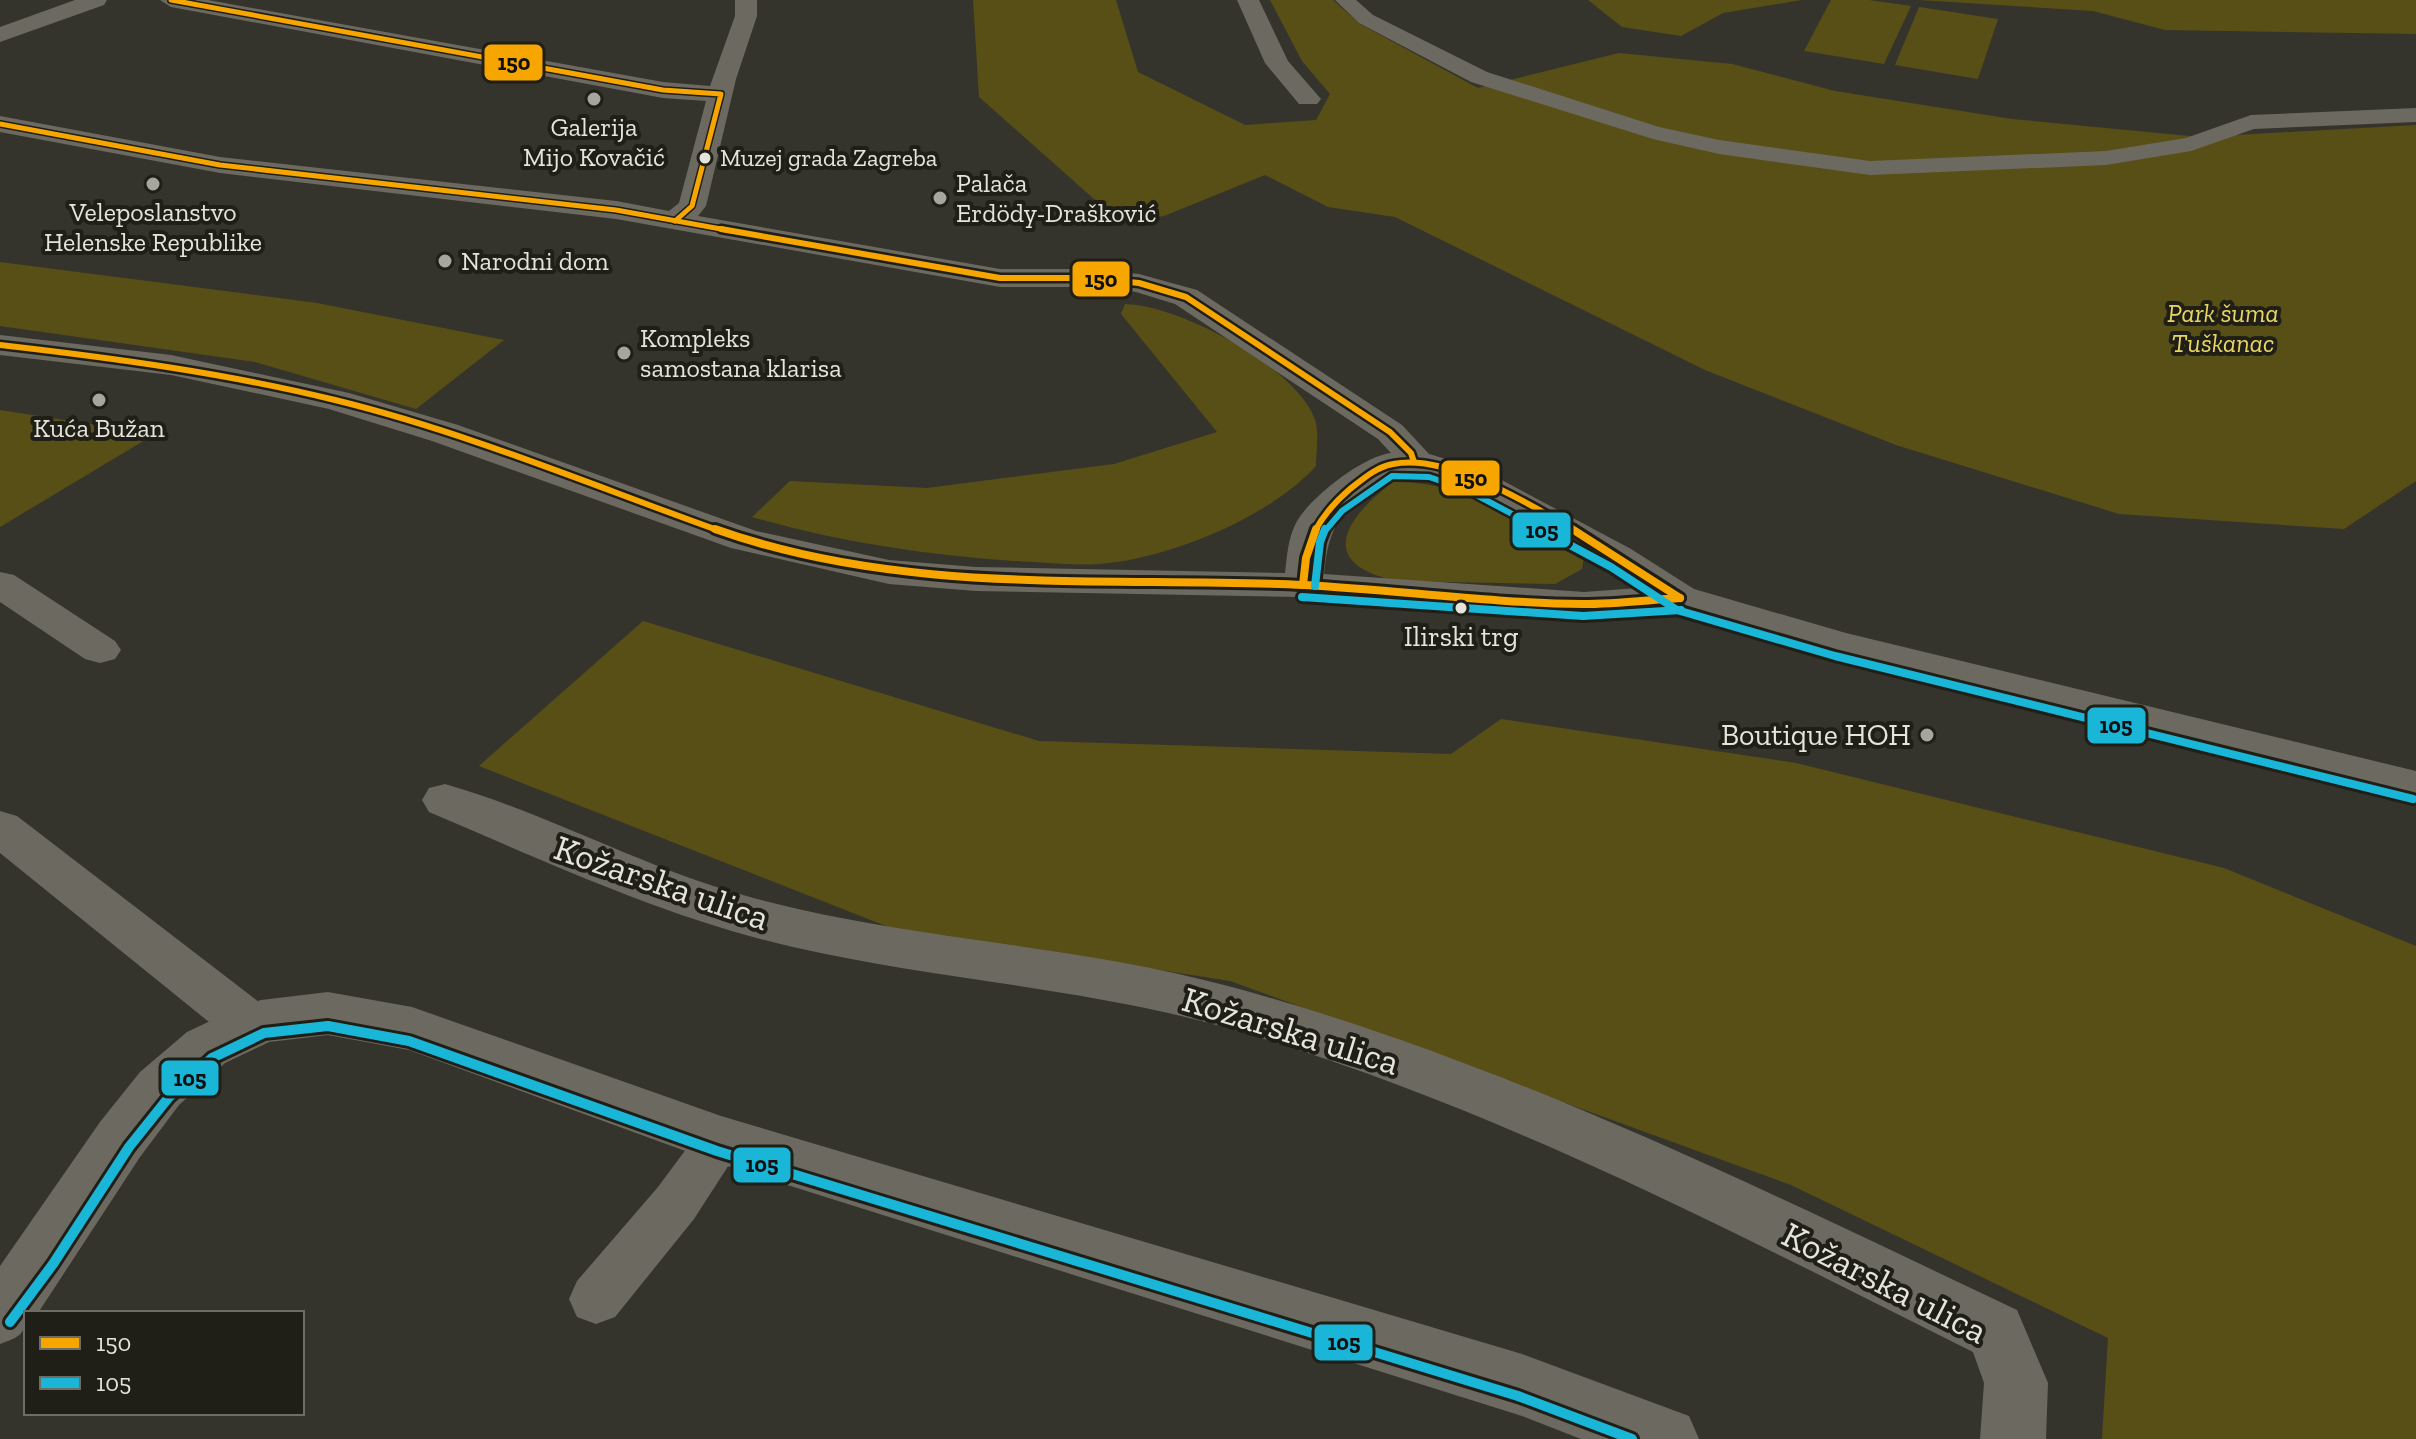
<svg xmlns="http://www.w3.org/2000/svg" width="2416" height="1439" font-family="'Zilla Slab',serif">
  <rect width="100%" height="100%" fill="#35342c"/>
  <g fill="#584f16">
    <polygon points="973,0 1116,0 1138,72 1245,125 1316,120 1330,94 1302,61 1270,0 1333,0 1360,24 1478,88 1619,53 1732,64 1835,91 2012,119 2200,137 2416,125 2416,481 2344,529 2119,514 1896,445 1705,370 1395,217 1328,207 1265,175 1164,216 1121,223 979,97"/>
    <polygon points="1588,0 1802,0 1723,13 1681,36 1622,27"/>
    <polygon points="1831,0 1869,0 1911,6 1884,64 1804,51"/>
    <polygon points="1919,0 2416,0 2416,34 2165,30 2093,11"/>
    <polygon points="1919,7 1998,19 1978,79 1895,65"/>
    <polygon points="0,262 317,303 504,340 416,409 255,362 0,326"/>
    <path d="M1125,304C1179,305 1293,366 1314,417C1320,430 1316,452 1316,466C1270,517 1169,559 1099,564C1071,566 1042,562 1014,561C925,555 838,542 752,517L790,481L927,488L1114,464L1217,432L1121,314Z"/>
    <polygon points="0,410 155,434 0,527"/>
    <path d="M1393,482C1459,480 1529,521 1584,557L1582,569L1555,584L1397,581C1315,564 1345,518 1393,482Z"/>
    <polygon points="643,621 1039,741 1451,754 1501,719 1796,763 2224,868 2416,946 2416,1439 2102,1439 2108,1338 1791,1185 1230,981 891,928 479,766"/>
  </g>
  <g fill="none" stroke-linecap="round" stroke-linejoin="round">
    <g fill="#6c6a60" fill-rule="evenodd">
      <polygon points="1335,0 1356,0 1373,15 1487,72 1659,127 1719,140 1870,161 2106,151 2186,138 2251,115 2416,108 2416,122 2254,129 2191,151 2106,165 1870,175 1719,154 1653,139 1471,82 1359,23"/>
      <polygon points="721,1119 738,1125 745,1140 694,1219 615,1317 596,1324 577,1317 569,1299 577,1281 658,1187 704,1125"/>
    </g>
    <g fill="#6c6a60" fill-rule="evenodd">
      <polygon points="0,572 14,575 115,641 121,650 115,659 100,663 85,659 0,602"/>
      <polygon points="0,811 17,816 268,1009 276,1024 268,1039 249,1045 230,1039 0,853"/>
    </g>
    <g fill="#6c6a60" fill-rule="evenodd">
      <polygon points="75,0 107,0 104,5 0,42 0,27"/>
      <path d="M160,0H208L663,82L710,86L735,16V0H757V16L736,79L706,206L698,216L1000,269H1091L1139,274L1197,290L1402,425L1429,454L1483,470L1631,549L1694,589L1846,633L2416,771V803L1838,657L1678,610L1584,616L1303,597L976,591L889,584L731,548L432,441L329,409L171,375L0,355V335L171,355L349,393L458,425L756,531L889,560L976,567L1285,573C1287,555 1288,539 1296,523C1309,498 1363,456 1391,453L1378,439L1175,304L1136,292L1091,287H1000L616,219L220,173L0,132V116L220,157L616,201L669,211L679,203L706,101L663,98L171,7ZM1396,475L1427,476L1457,486L1603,565L1638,588L1584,592L1324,574C1330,512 1348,509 1396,475Z"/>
      <polygon points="1237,0 1259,0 1288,61 1321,99 1317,104 1299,104 1265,63"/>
      <path d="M445,784C547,813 640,866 743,895C902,940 1069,943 1228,986C1505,1061 1759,1188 2017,1310L2048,1383L2046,1439H1980L1984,1383L1973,1352C1731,1231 1492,1105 1231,1029C1089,988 937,980 793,947C666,918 547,862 429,812L422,800L429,788Z"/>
    </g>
    <path fill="#6c6a60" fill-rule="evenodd" d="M328,992L412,1007L721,1116L1522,1354L1689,1416L1699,1439H1581L1522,1416L721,1164L409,1050L328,1035L269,1042L225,1063L179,1105L140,1157L38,1313H26C26,1335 19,1337 0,1344V1266L100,1122L140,1072L187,1032L242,1006L261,1000Z"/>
    <defs>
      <g id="bus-1-far2">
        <polyline points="171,0 663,90 721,94 692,206 675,221"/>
        <polyline points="0,124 220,165 616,210 732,231"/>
      </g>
      <g id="bus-1-far1">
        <polyline points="721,229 1000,278 1091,278 1139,283 1186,297 1390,432 1411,453 1414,462"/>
        <path d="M0,345C113,358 225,373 335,400C466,432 594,486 720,531"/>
        <path d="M1315,531C1324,514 1336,501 1350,489C1363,479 1376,467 1393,464C1448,453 1529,504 1576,531"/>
      </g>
      <g id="bus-1">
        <path d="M715,529C905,597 1107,576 1304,585C1397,590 1490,603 1583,604C1615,604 1648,600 1680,598"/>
        <polyline points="1572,529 1680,598"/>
        <polyline points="1303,585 1306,558 1316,529"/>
      </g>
      <polyline id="bus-2-far2" points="1325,531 1342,511 1392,476 1429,477 1465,489 1544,531"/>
      <g id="bus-2-far1">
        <polyline points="1540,529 1611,567 1677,610 1835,656 2413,799"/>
        <polyline points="1315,586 1320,542 1325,529"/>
        <polyline points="1302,597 1583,616 1681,610"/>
      </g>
      <polyline id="bus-2" points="10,1322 53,1264 129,1147 169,1097 212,1058 264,1033 328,1026 409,1041 717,1151 1518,1396 1632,1439"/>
    </defs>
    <use href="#bus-1-far2" stroke="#1f1e17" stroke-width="8"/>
    <use href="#bus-1-far1" stroke="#1f1e17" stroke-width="11"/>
    <use href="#bus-1" stroke="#1f1e17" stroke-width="14"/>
    <use href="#bus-2-far2" stroke="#1f1e17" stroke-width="11"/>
    <use href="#bus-2-far1" stroke="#1f1e17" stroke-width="14"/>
    <use href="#bus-2" stroke="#1f1e17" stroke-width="16"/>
    <use href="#bus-1-far2" stroke="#f7a600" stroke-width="5"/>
    <use href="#bus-1-far1" stroke="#f7a600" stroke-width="6"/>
    <use href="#bus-1" stroke="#f7a600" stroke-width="8"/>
    <use href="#bus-2-far2" stroke="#1ab6d8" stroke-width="6"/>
    <use href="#bus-2-far1" stroke="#1ab6d8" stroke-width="8"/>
    <use href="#bus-2" stroke="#1ab6d8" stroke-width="10"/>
  </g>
  <g fill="#a7a69d" stroke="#1f1e17" stroke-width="3">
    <circle cx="594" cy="99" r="8"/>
    <circle cx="153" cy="184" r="8"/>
    <circle cx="940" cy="198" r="8"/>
    <circle cx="445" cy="261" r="8"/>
    <circle cx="624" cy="353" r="8"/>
    <circle cx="99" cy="400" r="8"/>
    <circle cx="1927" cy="735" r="8"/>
  </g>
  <g fill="#e5e4da" stroke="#1f1e17" stroke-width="3">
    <circle cx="705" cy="158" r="7"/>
    <circle cx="1461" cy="608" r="7"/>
  </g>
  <g text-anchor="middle" stroke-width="8" stroke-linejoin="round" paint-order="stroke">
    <g font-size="24" fill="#e5e4da" stroke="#1f1e17" text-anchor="start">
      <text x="720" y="166">Muzej grada Zagreba</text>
    </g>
    <g font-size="26" fill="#e5e4da" stroke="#1f1e17">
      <text x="594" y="136">Galerija<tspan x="594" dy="30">Mijo Kovačić</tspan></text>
      <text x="956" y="192" text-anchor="start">Palača<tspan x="956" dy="30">Erdödy-Drašković</tspan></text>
      <text x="153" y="221">Veleposlanstvo<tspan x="153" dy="30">Helenske Republike</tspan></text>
      <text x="461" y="270" text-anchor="start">Narodni dom</text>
      <text x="640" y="347" text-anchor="start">Kompleks<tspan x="640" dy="30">samostana klarisa</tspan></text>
      <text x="99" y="437">Kuća Bužan</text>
    </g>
    <g font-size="26" font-style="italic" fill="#e9d661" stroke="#1f1e17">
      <text x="2223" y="322">Park šuma<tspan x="2223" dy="30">Tuškanac</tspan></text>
    </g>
    <g font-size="28" fill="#e5e4da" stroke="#1f1e17">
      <text x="1461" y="646">Ilirski trg</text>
    </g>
    <g font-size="30" fill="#e5e4da" stroke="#1f1e17" text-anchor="end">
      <text x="1911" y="745">Boutique HOH</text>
    </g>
    <g font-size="36" fill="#e5e4da" stroke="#1f1e17">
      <text transform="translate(662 882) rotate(19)" y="13">Kožarska ulica</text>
      <text transform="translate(1291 1030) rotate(17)" y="13">Kožarska ulica</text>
      <text transform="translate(1885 1282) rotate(27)" y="13">Kožarska ulica</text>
    </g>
  </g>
  <g stroke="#1f1e17" stroke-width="3">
    <rect x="483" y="43" width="61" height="39" rx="8" fill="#f7a600"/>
    <rect x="1071" y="260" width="60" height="38" rx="8" fill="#f7a600"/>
    <rect x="1440" y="459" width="61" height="38" rx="8" fill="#f7a600"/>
    <rect x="1511" y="511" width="61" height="38" rx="8" fill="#1ab6d8"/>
    <rect x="2086" y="706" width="61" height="39" rx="8" fill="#1ab6d8"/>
    <rect x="160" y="1059" width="60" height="38" rx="8" fill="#1ab6d8"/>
    <rect x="732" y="1146" width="60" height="38" rx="8" fill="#1ab6d8"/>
    <rect x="1313" y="1323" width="61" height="39" rx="8" fill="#1ab6d8"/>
  </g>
  <g font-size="22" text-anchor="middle" font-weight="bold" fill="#111">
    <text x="514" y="70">150</text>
    <text x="1101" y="287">150</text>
    <text x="1471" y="486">150</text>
    <text x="1542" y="538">105</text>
    <text x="2116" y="733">105</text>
    <text x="190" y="1086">105</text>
    <text x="762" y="1172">105</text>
    <text x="1344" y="1350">105</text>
  </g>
  <rect x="24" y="1311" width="280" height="104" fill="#1f1e17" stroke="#6e6d65" stroke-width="2"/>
  <rect x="40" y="1337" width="40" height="12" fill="#f7a600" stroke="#6e6d65" stroke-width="2"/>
  <text x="96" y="1351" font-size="24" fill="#e5e4da">150</text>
  <rect x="40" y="1377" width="40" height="12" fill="#1ab6d8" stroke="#6e6d65" stroke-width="2"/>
  <text x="96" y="1391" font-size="24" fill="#e5e4da">105</text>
</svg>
